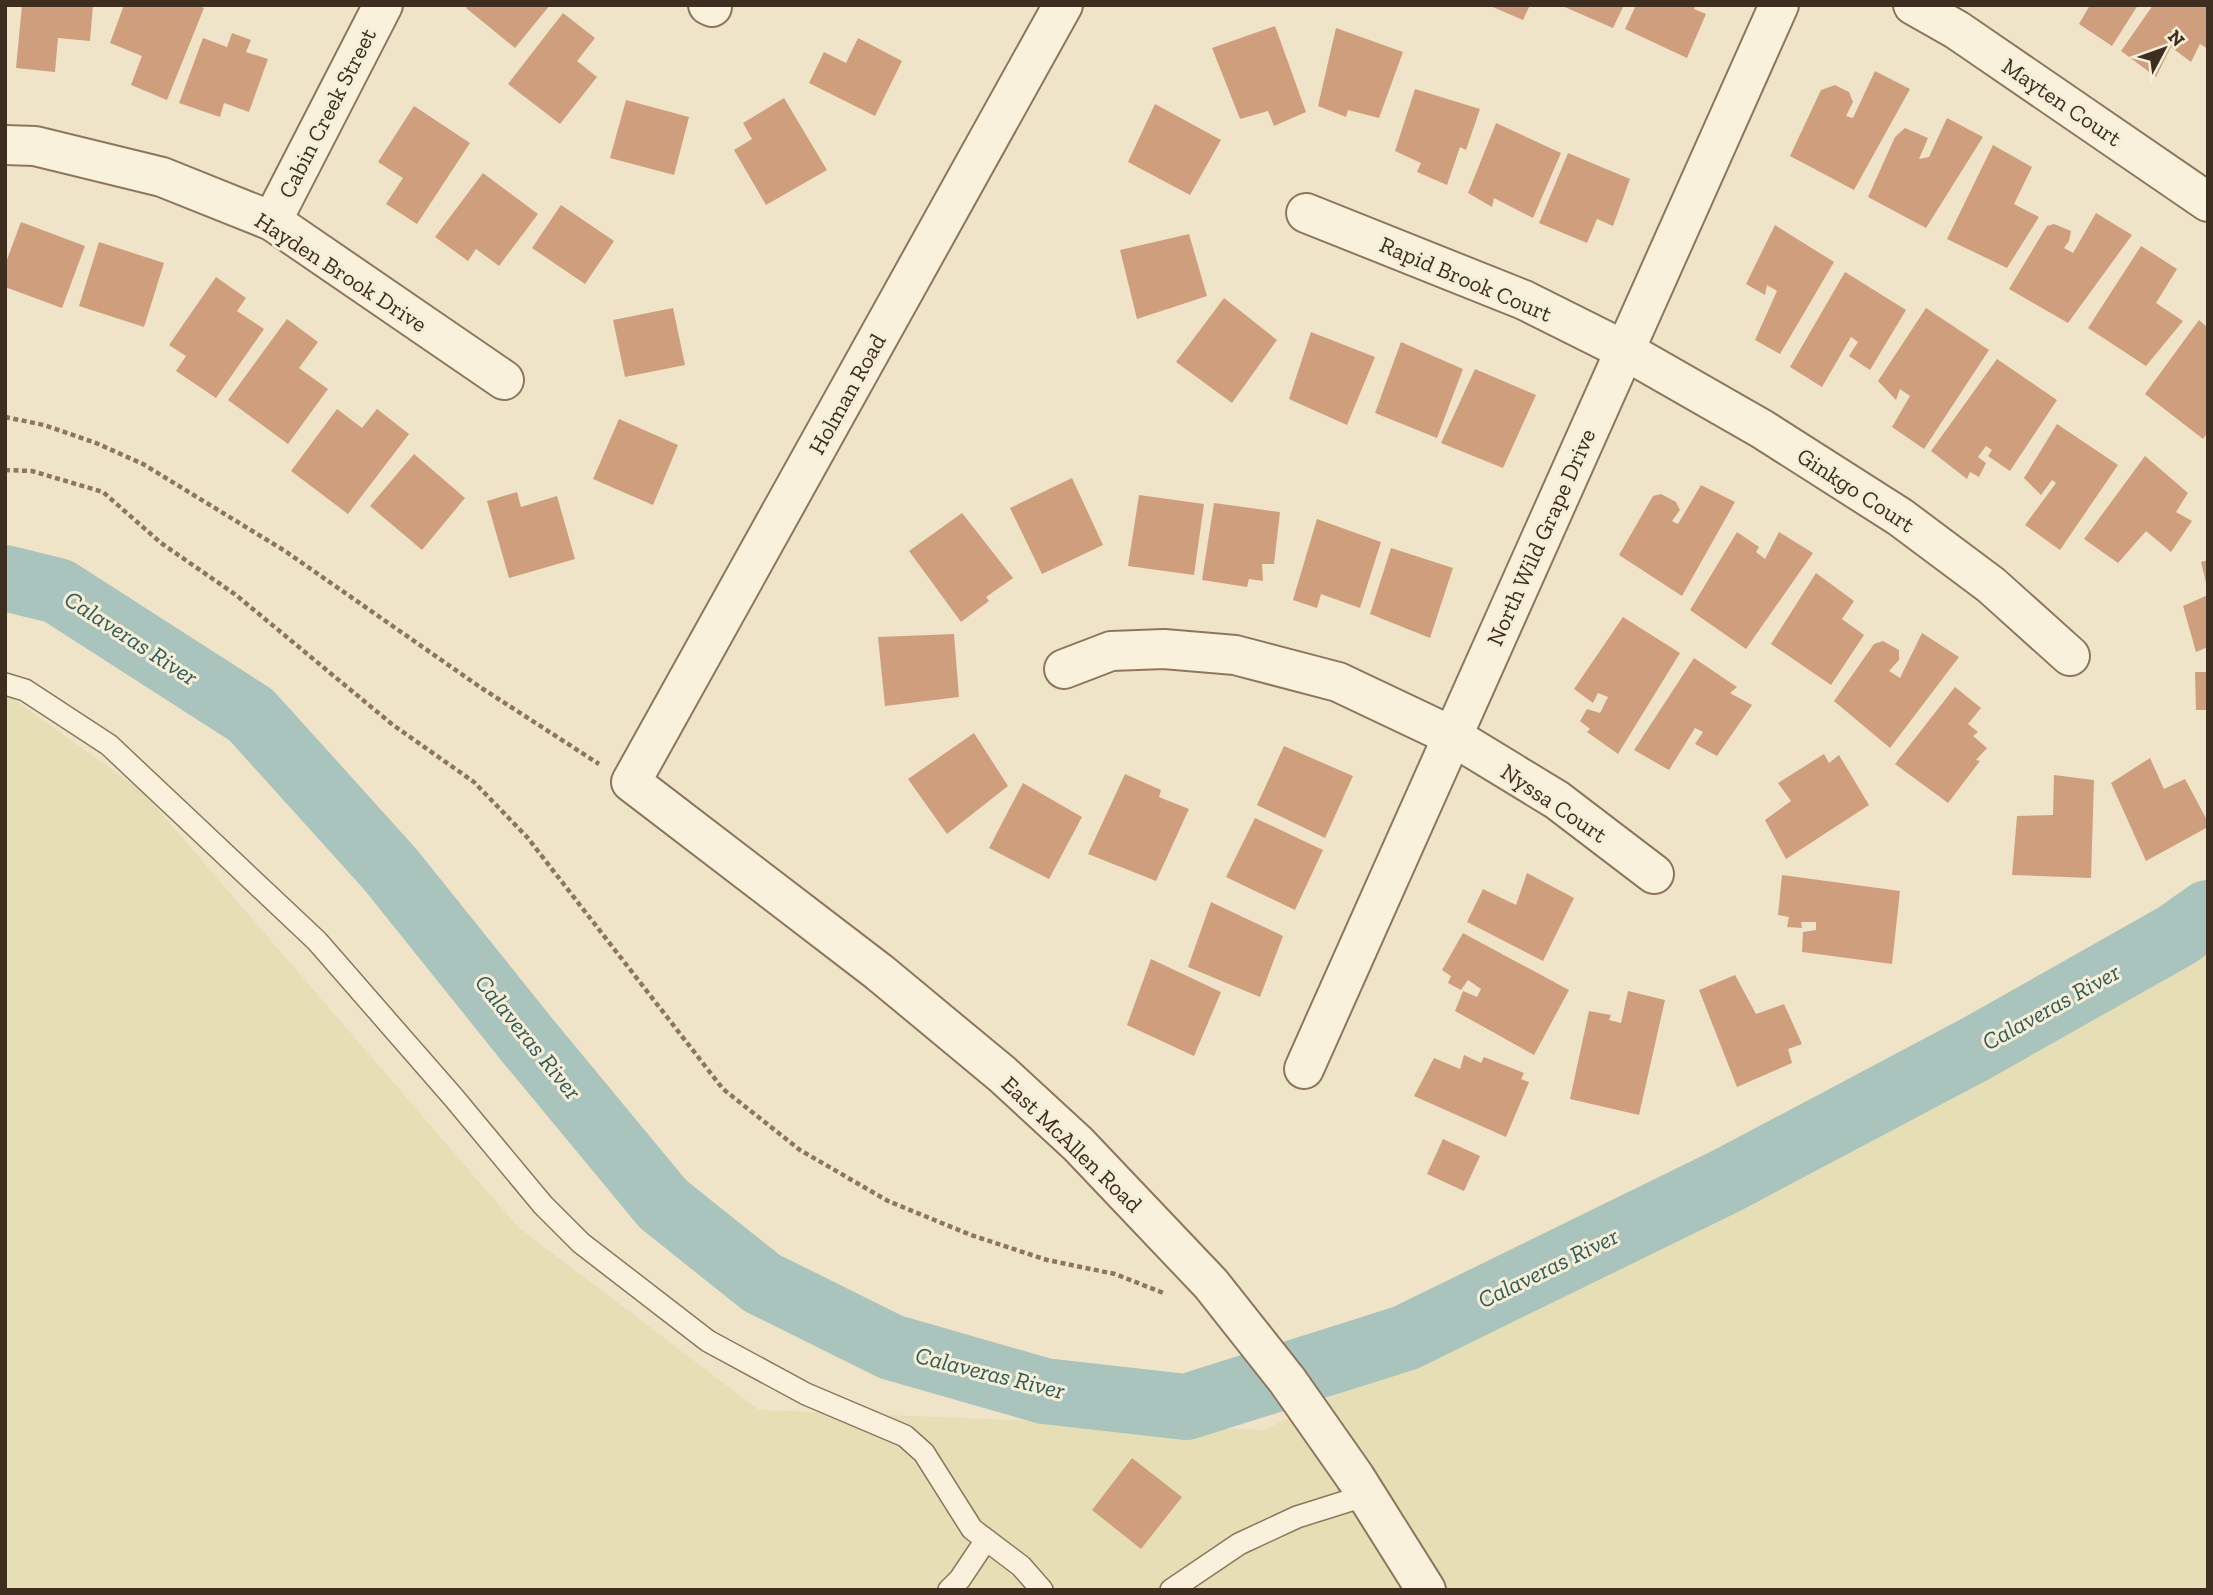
<svg xmlns="http://www.w3.org/2000/svg" width="2213" height="1595" font-family="'Zilla Slab',serif">
  <rect width="100%" height="100%" fill="#f0e4c8"/>
  <polygon fill="#e6deb5" points="5,693 142,791 518,1227 759,1410 1264,1430 1938,1103 2208,946 2208,1590 5,1590"/>
  <g fill="none" stroke-linecap="round" stroke-linejoin="round">
    <polyline stroke="#a9c4bc" stroke-width="66" points="5,578 58,591 251,715 390,869 528,1041 663,1204 762,1283 891,1347 1044,1391 1186,1407 1405,1338 1728,1180 1977,1048 2177,935 2208,913"/>
  </g>
  <g fill="#cf9f7d">
    <polygon points="22,5 93,5 90,41 58,38 55,72 16,68"/>
    <polygon points="124,5 197,5 204,8 167,100 131,85 142,56 110,43"/>
    <polygon points="468,5 550,5 515,48 466,8"/>
    <polygon points="1488,5 1530,5 1523,20"/>
    <polygon points="1560,5 1624,5 1613,28"/>
    <polygon points="1636,5 1696,5 1694,9 1706,14 1687,58 1625,29"/>
    <polygon points="2090,5 2138,5 2112,46 2079,24"/>
    <polygon points="2153,5 2208,5 2208,49 2200,44 2191,62 2171,47 2156,77 2121,51"/>
    <polygon points="563,13 595,38 577,61 597,77 560,124 508,84"/>
    <polygon points="1275,26 1306,112 1274,126 1268,111 1240,119 1212,48"/>
    <polygon points="1336,28 1403,52 1379,118 1348,110 1346,117 1318,106"/>
    <polygon points="232,33 251,40 246,52 268,59 249,112 224,103 220,117 179,103 203,38 227,47"/>
    <polygon points="858,38 902,61 875,116 809,83 824,52 846,63"/>
    <polygon points="1875,71 1910,89 1854,190 1790,156 1821,90 1835,85 1849,92 1853,102 1846,116 1853,118"/>
    <polygon points="1415,89 1480,109 1466,150 1460,147 1447,185 1417,172 1421,163 1395,151"/>
    <polygon points="784,98 827,170 766,205 734,150 752,139 743,123"/>
    <polygon points="626,100 689,117 674,175 610,158"/>
    <polygon points="1155,104 1221,140 1190,195 1128,162"/>
    <polygon points="414,106 470,143 417,224 386,204 403,178 378,162"/>
    <polygon points="1947,118 1983,137 1926,228 1868,197 1895,137 1905,128 1928,138 1919,159 1929,157"/>
    <polygon points="1496,123 1561,153 1533,218 1494,198 1492,207 1468,193"/>
    <polygon points="1993,145 2032,167 2014,204 2039,217 2007,268 1947,239"/>
    <polygon points="1568,153 1630,179 1613,226 1597,219 1587,243 1539,223"/>
    <polygon points="483,173 538,214 499,266 476,249 468,261 435,237"/>
    <polygon points="561,205 614,241 585,284 532,248"/>
    <polygon points="2096,213 2132,235 2068,323 2009,289 2047,226 2054,224 2071,231 2069,241 2064,248 2073,253"/>
    <polygon points="21,222 85,246 62,308 5,287 5,265"/>
    <polygon points="1775,225 1834,262 1780,354 1755,340 1777,291 1767,285 1765,295 1746,284"/>
    <polygon points="1189,234 1207,296 1137,319 1120,250"/>
    <polygon points="99,242 164,263 144,327 79,306"/>
    <polygon points="2141,246 2177,269 2156,303 2183,321 2146,366 2088,328"/>
    <polygon points="1845,272 1906,310 1870,370 1849,356 1858,342 1851,337 1822,387 1790,367"/>
    <polygon points="216,277 246,298 237,311 264,329 216,398 176,371 186,356 169,345"/>
    <polygon points="1224,298 1277,340 1232,403 1176,362"/>
    <polygon points="673,308 685,365 625,377 613,320"/>
    <polygon points="1926,308 1989,350 1924,449 1892,427 1910,396 1900,389 1896,400 1878,381"/>
    <polygon points="287,319 318,342 299,368 328,389 288,444 228,400"/>
    <polygon points="2199,320 2208,328 2208,432 2203,439 2145,394"/>
    <polygon points="1311,332 1375,357 1347,425 1289,399"/>
    <polygon points="1401,342 1463,369 1437,438 1375,413"/>
    <polygon points="1997,359 2057,400 2010,471 1988,456 1992,450 1986,446 1978,457 1986,463 1979,477 1970,472 1967,479 1931,451"/>
    <polygon points="1475,369 1536,395 1503,468 1441,443"/>
    <polygon points="337,409 362,428 377,409 409,434 348,514 291,471"/>
    <polygon points="619,419 678,445 653,505 593,479"/>
    <polygon points="2057,424 2118,465 2060,550 2025,525 2056,483 2052,480 2041,495 2024,478"/>
    <polygon points="414,454 465,498 422,550 370,506"/>
    <polygon points="2145,456 2188,493 2176,512 2192,521 2171,552 2146,531 2118,563 2084,539"/>
    <polygon points="1072,478 1103,545 1042,574 1010,508"/>
    <polygon points="1701,485 1735,502 1682,596 1619,555 1653,496 1661,494 1676,502 1680,510 1672,521 1678,524"/>
    <polygon points="517,492 521,507 557,496 575,559 509,578 487,501"/>
    <polygon points="1139,495 1204,504 1194,575 1128,566"/>
    <polygon points="1214,503 1280,512 1274,564 1262,564 1263,581 1249,579 1247,587 1202,580"/>
    <polygon points="962,513 1013,578 986,597 989,601 961,622 909,551"/>
    <polygon points="1317,519 1381,542 1360,608 1321,594 1317,608 1293,600"/>
    <polygon points="1737,532 1759,547 1756,552 1765,559 1779,532 1813,553 1746,649 1690,610"/>
    <polygon points="1391,548 1453,568 1430,638 1370,614"/>
    <polygon points="2208,560 2208,587 2207,587 2201,562"/>
    <polygon points="1816,573 1854,601 1842,619 1864,635 1831,685 1771,644"/>
    <polygon points="2208,595 2208,647 2196,652 2183,606"/>
    <polygon points="1623,617 1680,653 1618,754 1587,732 1590,729 1580,721 1587,709 1600,713 1608,697 1598,693 1593,703 1574,689"/>
    <polygon points="1922,633 1959,657 1890,748 1834,701 1874,644 1883,641 1899,650 1899,660 1889,671 1900,678"/>
    <polygon points="954,634 959,697 885,706 878,637"/>
    <polygon points="1694,658 1737,687 1730,693 1752,705 1717,756 1695,744 1703,732 1695,728 1669,770 1634,750"/>
    <polygon points="2195,672 2208,672 2208,710 2196,710"/>
    <polygon points="1955,687 1981,708 1968,724 1978,732 1973,736 1987,748 1976,760 1980,761 1948,803 1895,764"/>
    <polygon points="974,733 1008,786 947,834 908,779"/>
    <polygon points="1284,746 1353,776 1325,838 1257,805"/>
    <polygon points="1824,754 1829,763 1839,755 1869,805 1786,859 1765,820 1791,801 1778,783"/>
    <polygon points="2150,758 2164,789 2185,779 2208,822 2208,827 2146,861 2111,783"/>
    <polygon points="1125,774 1161,790 1159,797 1189,809 1156,881 1088,854"/>
    <polygon points="2054,775 2094,780 2091,878 2012,875 2017,816 2053,815"/>
    <polygon points="1023,783 1082,817 1049,879 989,848"/>
    <polygon points="1255,818 1323,850 1295,910 1226,877"/>
    <polygon points="1527,873 1574,898 1543,961 1467,922 1483,889 1516,905"/>
    <polygon points="1782,875 1900,891 1892,964 1802,952 1803,932 1816,930 1816,922 1801,922 1802,928 1787,927 1789,917 1778,915"/>
    <polygon points="1211,902 1283,936 1260,997 1188,967"/>
    <polygon points="1463,933 1569,990 1534,1055 1455,1011 1463,991 1477,997 1481,989 1468,980 1461,990 1448,983 1451,976 1442,970"/>
    <polygon points="1151,959 1221,992 1194,1056 1127,1025"/>
    <polygon points="1735,975 1756,1014 1784,1004 1802,1044 1788,1049 1792,1063 1737,1087 1699,990"/>
    <polygon points="1628,991 1665,1000 1639,1115 1570,1099 1589,1011 1611,1015 1609,1020 1621,1023"/>
    <polygon points="1464,1055 1481,1063 1484,1057 1524,1073 1521,1079 1529,1082 1506,1137 1414,1096 1434,1058 1460,1069"/>
    <polygon points="1443,1139 1480,1156 1464,1191 1427,1174"/>
    <polygon points="1132,1458 1182,1497 1141,1549 1092,1510"/>
  </g>
  <g fill="none" stroke-linecap="round" stroke-linejoin="round">
    <defs>
      <g id="service">
        <polyline points="5,684 25,690 109,745 317,941 454,1098 543,1205 581,1243 708,1341 806,1394 905,1436 924,1453 972,1529 1021,1566 1042,1590"/>
        <polyline points="949,1590 960,1579 986,1540"/>
        <polyline points="1171,1590 1239,1544 1297,1517 1367,1495"/>
      </g>
      <g id="minor">
        <polyline points="708,5 712,7"/>
        <polyline points="1913,5 1957,30 2208,202"/>
        <polyline points="5,145 35,146 162,177 272,221 504,380"/>
        <polyline points="1306,213 1524,300 1624,350 1762,429 1900,517 1991,585 2070,656"/>
        <polyline points="272,221 383,5"/>
        <polyline points="1064,669 1111,651 1164,649 1235,655 1338,682 1452,736 1557,800 1654,874"/>
        <polyline points="1304,1069 1779,5"/>
      </g>
      <polyline id="tertiary" points="1063,5 631,782 879,972 1002,1074 1078,1144 1211,1284 1287,1380 1355,1477 1426,1590"/>
    </defs>
    <use href="#service" stroke="#8d765c" stroke-width="24"/>
    <use href="#minor" stroke="#8d765c" stroke-width="42"/>
    <use href="#tertiary" stroke="#8d765c" stroke-width="42"/>
    <g stroke="#8d765c" stroke-width="4.5" stroke-dasharray="5 3.5" stroke-linecap="butt">
      <polyline points="5,417 44,425 96,443 143,464 285,551 480,687 599,764"/>
      <polyline points="5,470 32,471 103,492 161,543 236,595 393,725 474,782 527,837 723,1089 800,1150 888,1201 971,1235 1047,1260 1115,1274 1166,1294"/>
    </g>
    <use href="#service" stroke="#faf1dc" stroke-width="21"/>
    <use href="#minor" stroke="#faf1dc" stroke-width="38"/>
    <use href="#tertiary" stroke="#faf1dc" stroke-width="38"/>
  </g>
  <g text-anchor="middle" stroke-width="6" stroke-linejoin="round" paint-order="stroke">
    <g font-size="23" fill="#3d2e20" stroke="#f7eed8">
      <text transform="translate(2062 102) rotate(34)" y="8">Mayten Court</text>
      <text transform="translate(327 113) rotate(-63)" y="8">Cabin Creek Street</text>
      <text transform="translate(341 272) rotate(33)" y="8">Hayden Brook Drive</text>
      <text transform="translate(1466 279) rotate(23)" y="8">Rapid Brook Court</text>
      <text transform="translate(847 394) rotate(-61)" y="8">Holman Road</text>
      <text transform="translate(1856 490) rotate(33)" y="8">Ginkgo Court</text>
      <text transform="translate(1541 537) rotate(-66)" y="8">North Wild Grape Drive</text>
      <text transform="translate(1554 803) rotate(34)" y="8">Nyssa Court</text>
      <text transform="translate(1072 1144) rotate(44)" y="8">East McAllen Road</text>
    </g>
    <g font-size="24" font-style="italic" fill="#2f5d5a" stroke="#f7eed8">
      <text transform="translate(131 638) rotate(33)" y="8">Calaveras River</text>
      <text transform="translate(2051 1007) rotate(-29)" y="8">Calaveras River</text>
      <text transform="translate(528 1037) rotate(51)" y="8">Calaveras River</text>
      <text transform="translate(1548 1268) rotate(-26)" y="8">Calaveras River</text>
      <text transform="translate(990 1373) rotate(14)" y="8">Calaveras River</text>
    </g>
  </g>
  <rect width="2213" height="1595" fill="none" stroke="#3d2e20" stroke-width="14"/>
  <g transform="translate(2164 49) rotate(49)" stroke="#f7eed8" stroke-width="5" paint-order="stroke">
  <path d="M0-5L12 26L0 18L-12 26Z" fill="#3d2e20"/>
  <text y="-10" font-size="19" font-weight="bold" text-anchor="middle" fill="#3d2e20">N</text>
  </g>
</svg>
